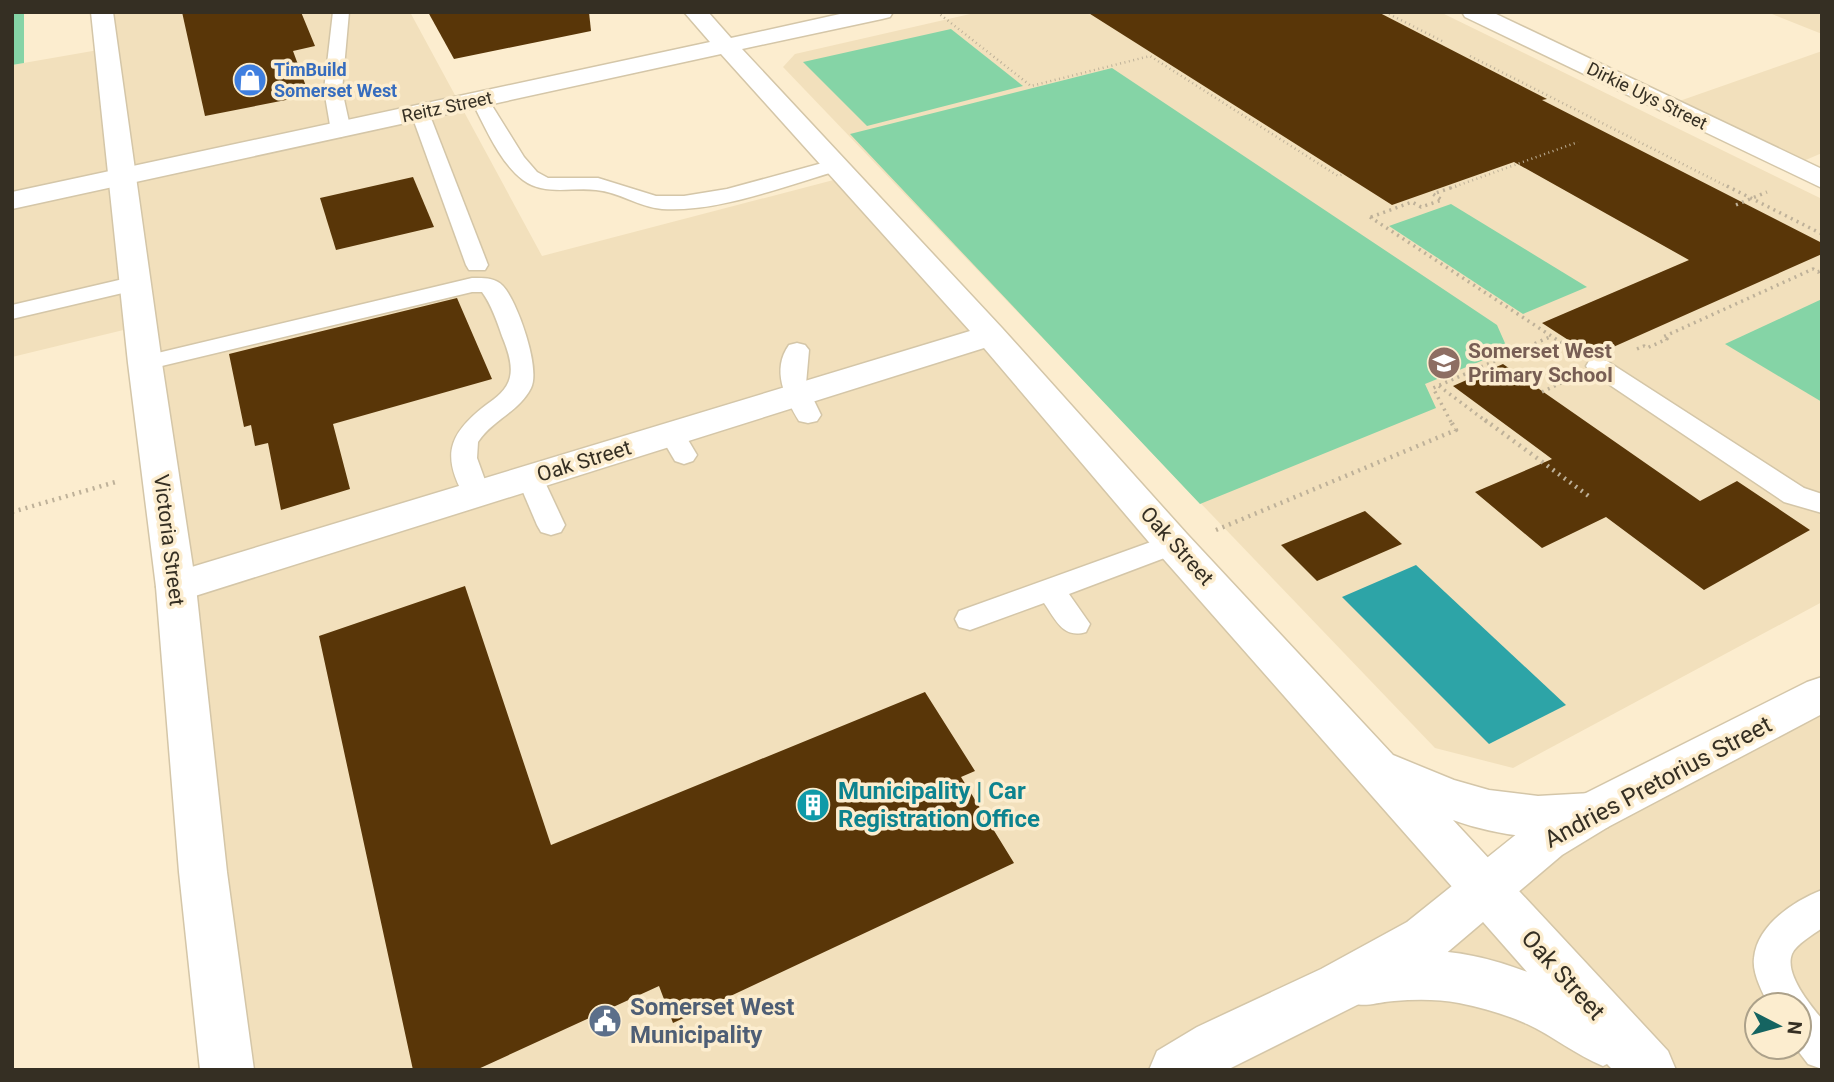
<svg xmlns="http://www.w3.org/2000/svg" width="1834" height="1082" font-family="Roboto,sans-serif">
  <rect width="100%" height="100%" fill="#fcedcf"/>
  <g fill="#f2e0bc" fill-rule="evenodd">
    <path d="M101,12H410L542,256L845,177L1486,894L1822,705V1070H229L140,326L12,357V65L104,49ZM1757,1005H1799V1047H1757Z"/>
    <polygon points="979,12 1440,12 1822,199 1822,602 1513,768 1435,748 783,67 795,54"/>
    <polygon points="1767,12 1822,12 1822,34"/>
    <polygon points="1822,51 1822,153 1794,165 1668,105"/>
  </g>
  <g fill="#85d4a6">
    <polygon points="12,12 24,12 24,63 12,65"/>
    <polygon points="951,29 1023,86 867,126 803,62"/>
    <polygon points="1112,68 1497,325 1508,350 1425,384 1436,408 1200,504 850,134"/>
    <polygon points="1451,204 1587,287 1523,314 1389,226"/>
    <polygon points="1822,299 1822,402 1725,344"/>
  </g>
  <polygon fill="#2da4a7" points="1416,565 1566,705 1489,744 1342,597"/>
  <g fill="#593608">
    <polygon points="182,12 301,12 315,46 293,51 307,89 294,92 296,98 205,116"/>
    <polygon points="428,12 589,12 591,31 454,59"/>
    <polygon points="1087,12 1378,12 1547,99 1542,100 1822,243 1822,254 1593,356 1542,323 1689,260 1514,162 1392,205"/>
    <polygon points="413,177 434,227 336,250 320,198"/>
    <polygon points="457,298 492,379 333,424 350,489 281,510 268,443 255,446 251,425 244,427 229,354"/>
    <polygon points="1503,364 1700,501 1737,481 1810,530 1704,590 1606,517 1542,548 1475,492 1552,459 1453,386"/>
    <polygon points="1365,511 1402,544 1317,581 1281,545"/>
    <polygon points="465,586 551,845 925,692 975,771 961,777 1014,863 673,1023 659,986 476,1070 413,1070 319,636"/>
  </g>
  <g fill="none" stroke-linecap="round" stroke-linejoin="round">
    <defs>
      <g id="lane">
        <polygon points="333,12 349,12 342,90 351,131 341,137 331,131 324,90"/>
        <path d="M480,95L486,96L524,157L537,172L548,178H598L656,196H684L727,189L837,159L844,161L847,165L844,169C789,184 719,213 662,209C639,207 619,192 596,190C572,187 544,196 523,180C499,162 485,126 471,100Z"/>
        <polygon points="420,107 429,113 488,265 485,270 469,270 466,265 411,113"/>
        <polygon points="136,276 144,278 147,283 144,288 12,319 12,305"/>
        <path d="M472,278C482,278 495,277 503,286C517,301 541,368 531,388C519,412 492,420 478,442L477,458L490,494L487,501L477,503L467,501C441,457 447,435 486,405C496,398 507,390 510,377C513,364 507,348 502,336C497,321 491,304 482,292H472L145,370L136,368L133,363L136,358L145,356Z"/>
        <path d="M797,343L805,345L809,350L806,384L821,415L817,421L808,423L799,421C785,398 771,370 789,345Z"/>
        <polygon points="1598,359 1607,361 1804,488 1822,494 1822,513 1784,502 1589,371 1586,366 1589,361"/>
        <polygon points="672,426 681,428 697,455 693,461 684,464 675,461 659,434 663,428"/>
        <polygon points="530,469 539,472 543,478 565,525 561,532 551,535 541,532 537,525 517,478 521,472"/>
        <path d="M1173,534L1183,537L1187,544L1183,551L1069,594L1090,624L1086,632C1063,639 1056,620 1044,603L970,630L959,627L955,619L959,611Z"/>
        <path d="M1822,890V928C1813,935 1796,944 1792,954C1784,974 1811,1006 1822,1019V1069L1808,1064L1795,1047H1799V1005H1769C1762,992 1752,973 1754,958C1757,925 1794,901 1822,890Z"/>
      </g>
      <g id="street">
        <path d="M684,12H708L731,38L849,12H893L890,17L882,19L742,49L1002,328L1187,534L1393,755L1454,780L1489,790L1538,796L1591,793L1608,799L1614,813L1608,827C1559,845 1501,837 1453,820L1668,1051L1676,1070H1613L1607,1064L1603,1066C1576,1055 1553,1036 1527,1024C1505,1014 1483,1008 1459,1003C1438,999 1416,999 1394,1001C1371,1003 1364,1009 1342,1000L1334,982L1342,964C1400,941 1469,949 1527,972L1159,554L984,348L176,602L162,598L156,587L162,576L970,331L721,54L12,209V192L710,42Z"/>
        <polygon points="1462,12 1492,12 1822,169 1822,188 1465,17"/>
      </g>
      <g id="secondary">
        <polygon points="91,12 113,12 162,363 196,587 227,872 254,1070 200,1070 179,872 156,587 128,363"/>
        <polygon points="1822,677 1822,714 1608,827 1562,855 1443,956 1357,1005 1227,1070 1149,1070 1157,1051 1197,1027 1321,969 1407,922 1528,825 1574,799 1807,682"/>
      </g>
    </defs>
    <use href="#lane" stroke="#d4c6a8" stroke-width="3"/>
    <use href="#street" stroke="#d4c6a8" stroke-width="3"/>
    <use href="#secondary" stroke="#d4c6a8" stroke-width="3"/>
    <g stroke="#beb199" stroke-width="2.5" stroke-dasharray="1 3.5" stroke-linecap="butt">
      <polyline points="937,12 1031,86 1150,56 1338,176 1344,174"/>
      <polyline points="1385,12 1444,42"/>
      <polyline points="1470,56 1730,188"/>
      <polyline points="1451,188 1578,142"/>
    </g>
    <g stroke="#beb199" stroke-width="3.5" stroke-dasharray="2 4.5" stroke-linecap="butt">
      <polyline points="1727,186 1822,234"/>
      <polyline points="1736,205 1767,192"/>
      <polyline points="1370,217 1568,347"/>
      <polyline points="1371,217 1412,202 1421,207 1442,200 1433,194 1456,186"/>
      <polyline points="1637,349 1644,346 1647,348 1667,339 1663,337 1813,269 1818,272 1822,270"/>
      <polyline points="1439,386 1487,422"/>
      <polyline points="1542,392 1565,381"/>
      <polyline points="1451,422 1433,388 1552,336"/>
    </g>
    <g stroke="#beb199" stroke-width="4.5" stroke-dasharray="2 5" stroke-linecap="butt">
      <polyline points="1485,420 1590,497"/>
      <polyline points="12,512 119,481"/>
      <polyline points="1216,530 1456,430 1450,420"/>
    </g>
    <use href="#lane" fill="#fff" fill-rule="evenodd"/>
    <use href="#street" fill="#fff" fill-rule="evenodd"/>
    <use href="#secondary" fill="#fff" fill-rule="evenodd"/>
  </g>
  <defs>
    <symbol id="shop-disc" viewBox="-11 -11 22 22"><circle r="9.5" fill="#3f7fe0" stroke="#fcedcf"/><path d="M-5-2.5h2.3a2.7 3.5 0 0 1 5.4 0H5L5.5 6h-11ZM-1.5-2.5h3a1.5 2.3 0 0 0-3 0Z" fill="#fff"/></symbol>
    <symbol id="school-disc" viewBox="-11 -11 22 22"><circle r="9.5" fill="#8d6e63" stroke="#fcedcf"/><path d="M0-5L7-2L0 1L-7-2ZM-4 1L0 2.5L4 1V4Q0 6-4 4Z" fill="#fff"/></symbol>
    <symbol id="building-disc" viewBox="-11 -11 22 22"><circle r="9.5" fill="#0f9aa8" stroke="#fcedcf"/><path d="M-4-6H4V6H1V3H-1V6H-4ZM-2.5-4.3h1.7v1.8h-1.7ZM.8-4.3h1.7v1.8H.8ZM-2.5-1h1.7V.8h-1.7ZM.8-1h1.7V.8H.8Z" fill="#fff"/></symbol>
    <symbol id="civic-disc" viewBox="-11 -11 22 22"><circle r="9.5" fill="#5c6f8a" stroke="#fcedcf"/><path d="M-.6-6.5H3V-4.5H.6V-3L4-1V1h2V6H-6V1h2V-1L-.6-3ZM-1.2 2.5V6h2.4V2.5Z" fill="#fff"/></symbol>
  </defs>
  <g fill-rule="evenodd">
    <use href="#shop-disc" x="231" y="61" width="38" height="38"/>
    <use href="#school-disc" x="1425" y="344" width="38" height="38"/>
    <use href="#building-disc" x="794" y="786" width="38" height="38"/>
    <use href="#civic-disc" x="586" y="1002" width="38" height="38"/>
  </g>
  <g text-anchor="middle" stroke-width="7" stroke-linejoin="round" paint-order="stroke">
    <g font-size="18" font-weight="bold" fill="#366cbe" stroke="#fcedcf" text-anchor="start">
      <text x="274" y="76">TimBuild<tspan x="274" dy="21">Somerset West</tspan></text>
    </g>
    <g font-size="18" fill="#352f23" stroke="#fcedcf">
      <text transform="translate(1647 96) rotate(26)" y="6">Dirkie Uys Street</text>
      <text transform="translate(447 107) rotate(-12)" y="6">Reitz Street</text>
    </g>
    <g font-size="21" font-weight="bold" fill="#785e54" stroke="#fcedcf" text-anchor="start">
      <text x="1468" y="358">Somerset West<tspan x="1468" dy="24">Primary School</tspan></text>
    </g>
    <g font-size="21" fill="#352f23" stroke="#fcedcf">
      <text transform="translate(584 461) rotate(-17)" y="7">Oak Street</text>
      <text transform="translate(169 540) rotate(83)" y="7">Victoria Street</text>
      <text transform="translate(1177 546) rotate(48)" y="7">Oak Street</text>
    </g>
    <g font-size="24" fill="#352f23" stroke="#fcedcf">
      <text transform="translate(1658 782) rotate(-28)" y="8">Andries Pretorius Street</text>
      <text transform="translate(1563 975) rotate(48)" y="8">Oak Street</text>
    </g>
    <g font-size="24" font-weight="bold" fill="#0d838f" stroke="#fcedcf" text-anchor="start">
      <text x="838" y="799">Municipality | Car<tspan x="838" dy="28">Registration Office</tspan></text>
    </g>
    <g font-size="24" font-weight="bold" fill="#4e5e75" stroke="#fcedcf" text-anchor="start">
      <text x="630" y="1015">Somerset West<tspan x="630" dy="28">Municipality</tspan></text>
    </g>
  </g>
  <rect width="1834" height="1082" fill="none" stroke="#352f23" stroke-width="28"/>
  <g transform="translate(1778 1026) rotate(96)"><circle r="33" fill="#fcedcf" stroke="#aca18a" stroke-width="2"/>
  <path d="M0-5L12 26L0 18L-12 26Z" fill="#156461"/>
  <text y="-10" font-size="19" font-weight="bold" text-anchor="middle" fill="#352f23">N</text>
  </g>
</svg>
